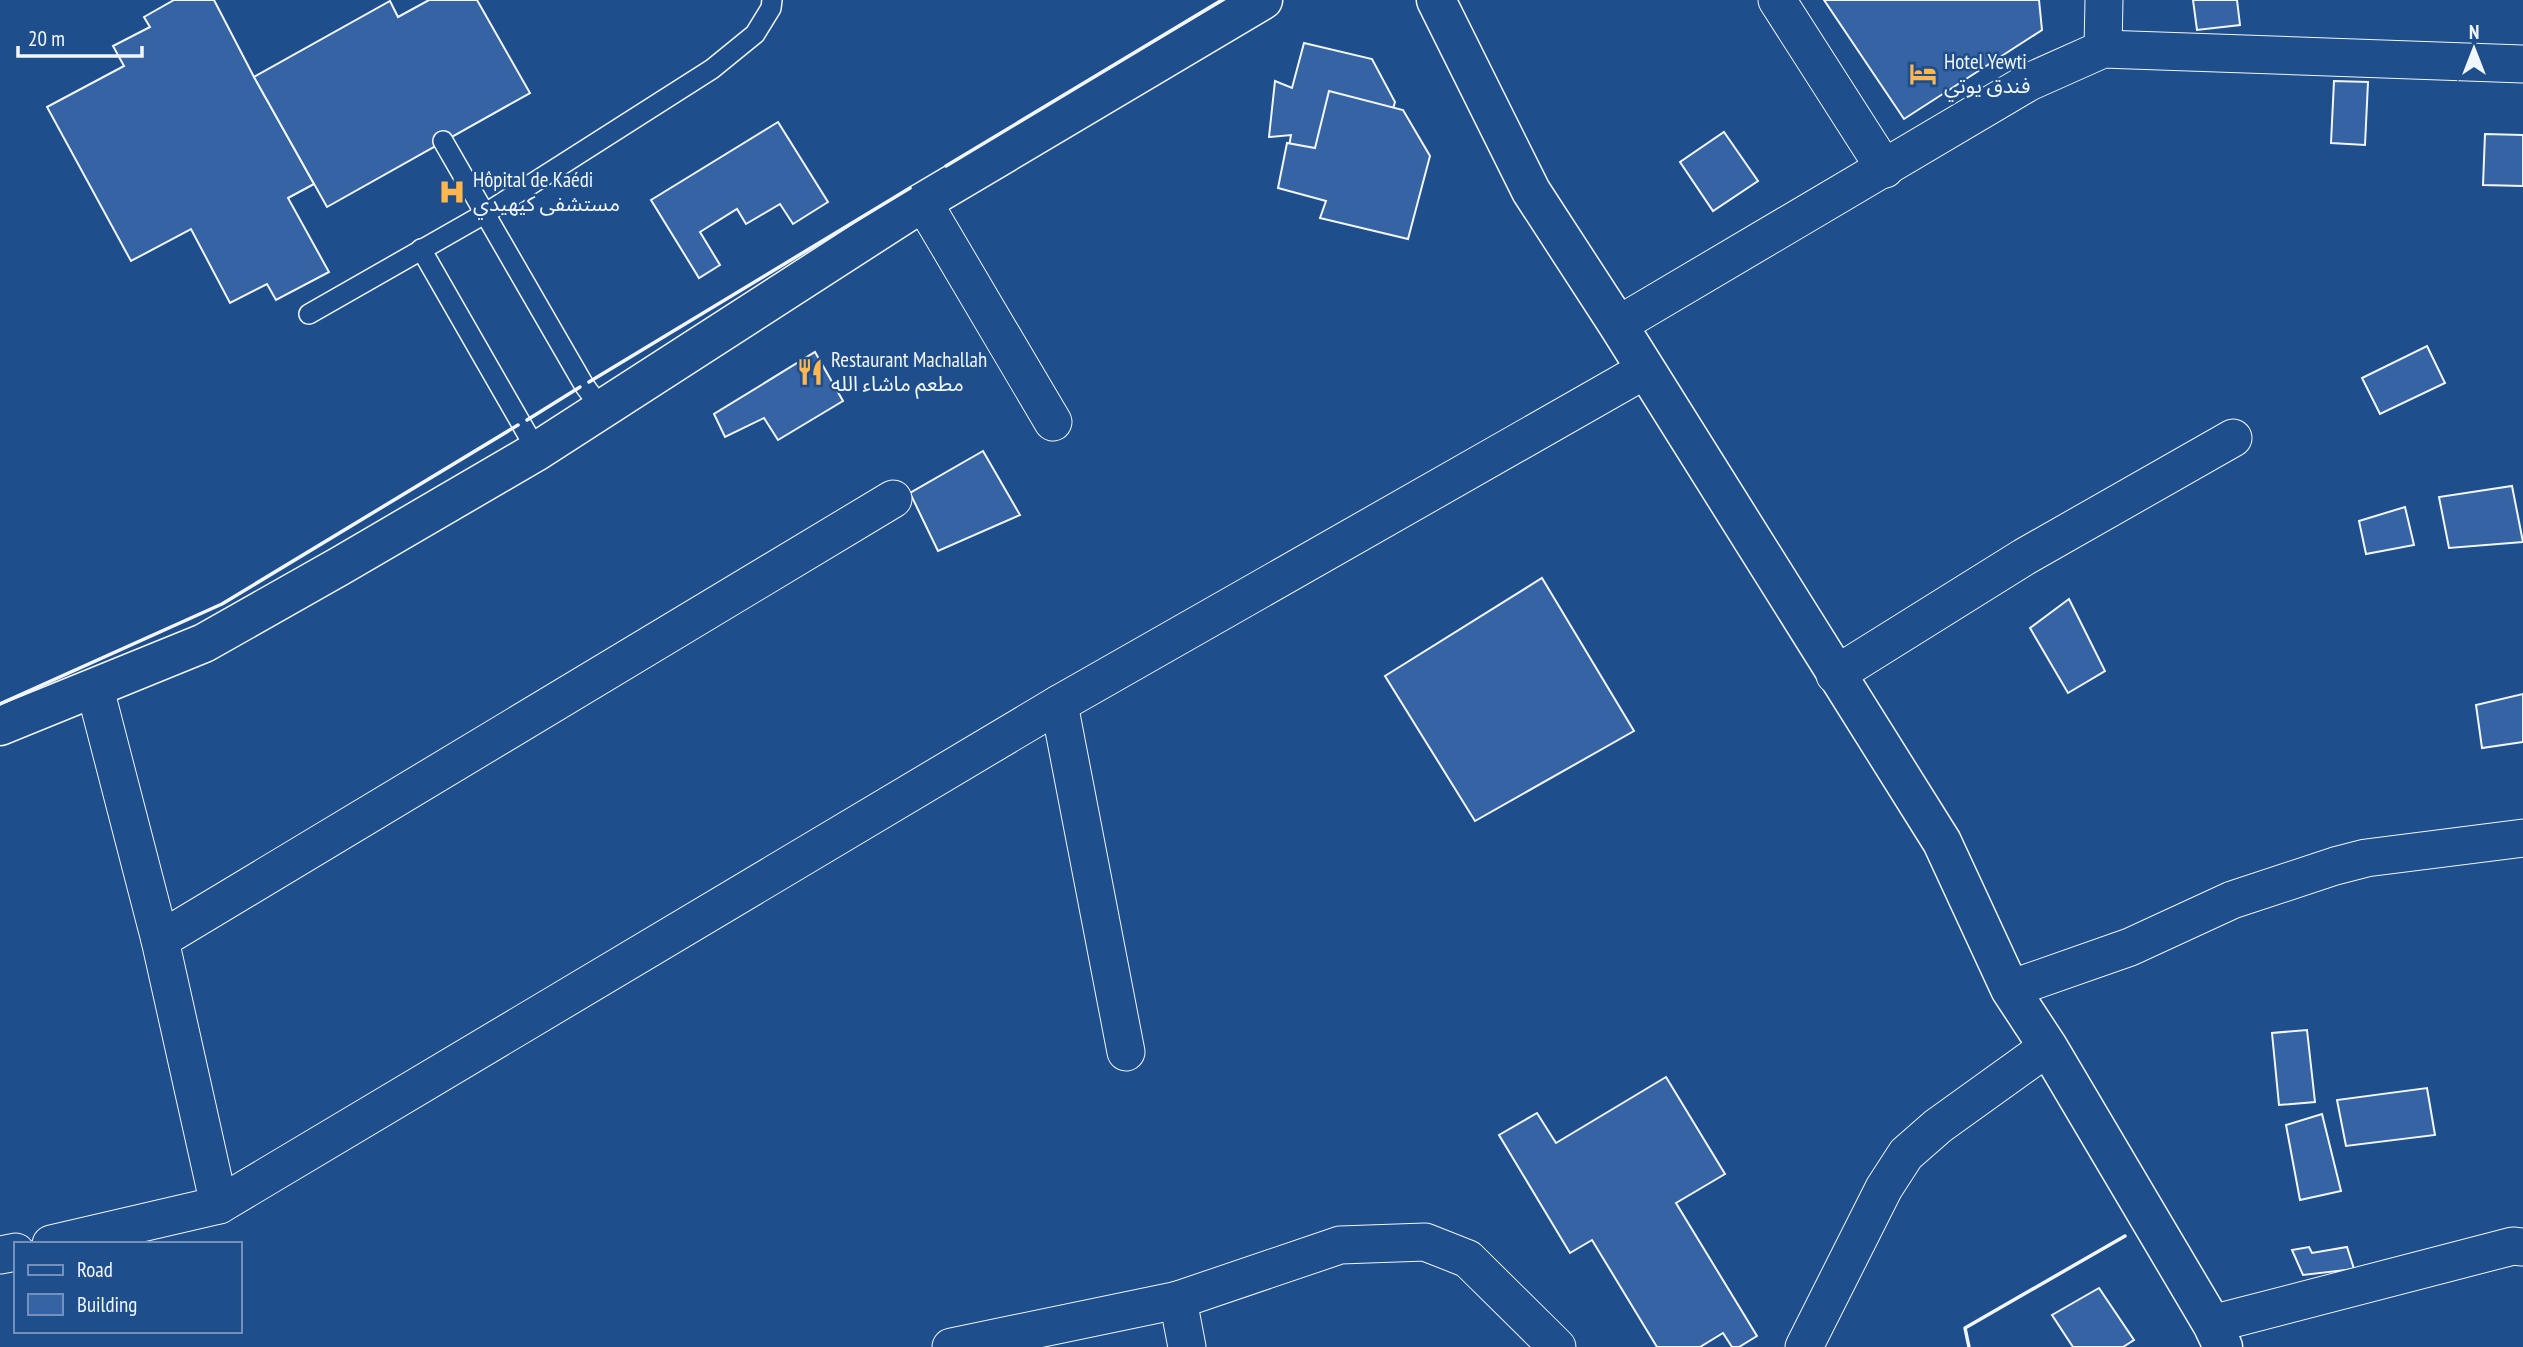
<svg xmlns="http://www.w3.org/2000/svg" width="2523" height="1347" font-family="'PT Sans Narrow','Noto Sans Arabic',sans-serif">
  <rect width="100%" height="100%" fill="#1f4e8c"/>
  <g fill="#3563a3" stroke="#f2f6ff" stroke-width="2">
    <polygon points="174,0 214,0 254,77 314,184 288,198 329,272 276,300 267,284 230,303 191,229 131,261 47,107 124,66 113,46 150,27 144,17"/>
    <polygon points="429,0 477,0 530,93 327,207 254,77 390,1 398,17"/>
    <polygon points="1824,0 2039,0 2042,30 1904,119"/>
    <polygon points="2193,0 2237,0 2240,25 2197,30"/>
    <polygon points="1304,43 1372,59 1395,102 1369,187 1330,180 1283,181 1291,135 1269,137 1275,81 1292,88"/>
    <polygon points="2334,81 2368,82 2365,145 2331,143"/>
    <polygon points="1329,91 1403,110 1430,156 1408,239 1320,218 1326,201 1278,188 1287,143 1315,148"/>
    <polygon points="778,122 828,202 793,224 780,204 746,224 737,209 700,232 720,265 699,278 651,200"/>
    <polygon points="1724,132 1758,181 1713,211 1680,162"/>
    <polygon points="2485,134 2523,135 2523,186 2483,185"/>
    <polygon points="2427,346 2445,383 2380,414 2362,378"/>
    <polygon points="815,352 843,401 778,440 764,418 725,437 714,414"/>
    <polygon points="983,451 1020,515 938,551 910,493"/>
    <polygon points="2512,486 2523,542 2449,548 2439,497"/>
    <polygon points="2405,507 2414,545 2366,554 2359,521"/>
    <polygon points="1542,578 1634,731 1475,821 1385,676"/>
    <polygon points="2069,599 2105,671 2068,693 2030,628"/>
    <polygon points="2523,694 2523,742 2482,748 2476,705"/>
    <polygon points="2307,1030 2315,1102 2279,1105 2272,1033"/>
    <polygon points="1666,1077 1725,1174 1676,1203 1757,1336 1739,1347 1732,1347 1723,1333 1700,1347 1657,1347 1592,1240 1570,1253 1499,1135 1537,1113 1556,1143"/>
    <polygon points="2427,1088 2435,1135 2346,1146 2337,1100"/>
    <polygon points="2322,1114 2341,1191 2300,1200 2286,1125"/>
    <polygon points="2309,1247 2312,1253 2347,1247 2354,1269 2303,1275 2292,1250"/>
    <polygon points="2099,1288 2134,1340 2123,1347 2073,1347 2052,1315"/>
  </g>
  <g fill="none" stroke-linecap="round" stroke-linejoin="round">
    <defs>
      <g id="service">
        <polyline points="443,141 584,385 601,408"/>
        <polyline points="421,249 537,451"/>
        <polyline points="309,314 486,213 712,69 755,34 771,8 772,0"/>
      </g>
      <g id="minor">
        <polyline points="1777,0 1885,169"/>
        <polyline points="2103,49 2104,0"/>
        <polyline points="923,202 1053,422"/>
        <polyline points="1618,325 2029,82 2103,49 2523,64"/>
        <polyline points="1835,675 2024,557 2233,438"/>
        <polyline points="95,689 160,940 219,1205"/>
        <polyline points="1059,704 1126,1052"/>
        <polyline points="160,940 893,499"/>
        <polyline points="2010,989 2130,947 2232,900 2335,866 2366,858 2523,838"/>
        <polyline points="51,1244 219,1205 1059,704 1645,370"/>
        <polyline points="0,1255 16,1252"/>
        <polyline points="1178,1300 1187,1347"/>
        <polyline points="2212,1324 2513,1246 2523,1247"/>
        <polyline points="951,1347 1178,1300 1340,1245 1425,1242 1468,1259 1557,1347"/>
        <polyline points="1804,1347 1884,1188 1906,1154 1938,1126 2048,1047"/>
      </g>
      <polyline id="tertiary" points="1436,0 1531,191 1618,325 1942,842 2010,989 2048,1047 2212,1324 2223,1347"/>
      <polyline id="primary" points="0,726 204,643 340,566 537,451 923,202 1263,0"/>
    </defs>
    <use href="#service" stroke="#f2f6ff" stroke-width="22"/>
    <use href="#minor" stroke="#f2f6ff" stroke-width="39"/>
    <use href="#tertiary" stroke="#f2f6ff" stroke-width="41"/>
    <use href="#primary" stroke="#f2f6ff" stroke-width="41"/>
    <use href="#service" stroke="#1f4e8c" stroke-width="19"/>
    <use href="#minor" stroke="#1f4e8c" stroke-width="37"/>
    <use href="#tertiary" stroke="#1f4e8c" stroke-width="38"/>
    <use href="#primary" stroke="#1f4e8c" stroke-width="38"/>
    <g stroke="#f2f6ff" stroke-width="3.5">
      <polyline points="946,166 1222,0"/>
      <polyline points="589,382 910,188"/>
      <polyline points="527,420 580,387"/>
      <polyline points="0,704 222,604 518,425"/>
      <polyline points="1969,1347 1965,1328 2125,1236"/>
    </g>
  </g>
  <defs>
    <symbol id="hotel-bare" viewBox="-9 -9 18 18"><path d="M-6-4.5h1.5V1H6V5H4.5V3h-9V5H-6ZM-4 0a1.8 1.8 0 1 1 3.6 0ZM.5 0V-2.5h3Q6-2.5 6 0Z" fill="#ffb74d" stroke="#1f4e8c" stroke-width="2.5" paint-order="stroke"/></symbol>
    <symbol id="hospital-bare" viewBox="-9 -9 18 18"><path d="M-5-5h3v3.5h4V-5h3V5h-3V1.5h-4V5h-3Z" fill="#ffb74d" stroke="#1f4e8c" stroke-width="2.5" paint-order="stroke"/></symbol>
    <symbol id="restaurant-bare" viewBox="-9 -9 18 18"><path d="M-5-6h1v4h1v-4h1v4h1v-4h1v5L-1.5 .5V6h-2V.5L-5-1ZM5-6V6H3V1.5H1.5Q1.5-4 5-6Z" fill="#ffb74d" stroke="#1f4e8c" stroke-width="2.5" paint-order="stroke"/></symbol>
  </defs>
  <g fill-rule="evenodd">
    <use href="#hotel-bare" x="1904" y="55" width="38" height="38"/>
    <use href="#hospital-bare" x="433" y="173" width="38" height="38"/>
    <use href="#restaurant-bare" x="791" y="353" width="38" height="38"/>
  </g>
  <g text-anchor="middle" stroke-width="5" stroke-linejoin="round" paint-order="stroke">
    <g font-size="21" fill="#f2f6ff" stroke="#1f4e8c" text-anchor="start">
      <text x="1944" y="69">Hotel Yewti<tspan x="1944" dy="24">فندق يوتي</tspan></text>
      <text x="473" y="187">Hôpital de Kaédi<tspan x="473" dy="24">مستشفى كيهيدي</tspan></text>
      <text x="831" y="367">Restaurant Machallah<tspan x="831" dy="24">مطعم ماشاء الله</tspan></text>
    </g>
  </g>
  <rect x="14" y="1242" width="228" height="91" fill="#1f4e8c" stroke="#7391ba" stroke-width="2"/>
  <rect x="28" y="1265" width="35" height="10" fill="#1f4e8c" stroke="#7391ba" stroke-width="2"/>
  <text x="77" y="1277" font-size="21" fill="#f2f6ff">Road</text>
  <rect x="28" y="1294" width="35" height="21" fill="#3563a3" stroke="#7391ba" stroke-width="2"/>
  <text x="77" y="1312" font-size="21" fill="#f2f6ff">Building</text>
  <g transform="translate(2474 49)" stroke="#1f4e8c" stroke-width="5" paint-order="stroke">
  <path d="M0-5L12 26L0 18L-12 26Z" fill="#f2f6ff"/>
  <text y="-10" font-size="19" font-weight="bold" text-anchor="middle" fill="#f2f6ff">N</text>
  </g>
  <path d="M18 46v10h124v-10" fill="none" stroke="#f2f6ff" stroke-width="3.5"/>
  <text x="28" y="46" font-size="21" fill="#f2f6ff" stroke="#1f4e8c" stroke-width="5" paint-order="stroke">20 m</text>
</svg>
